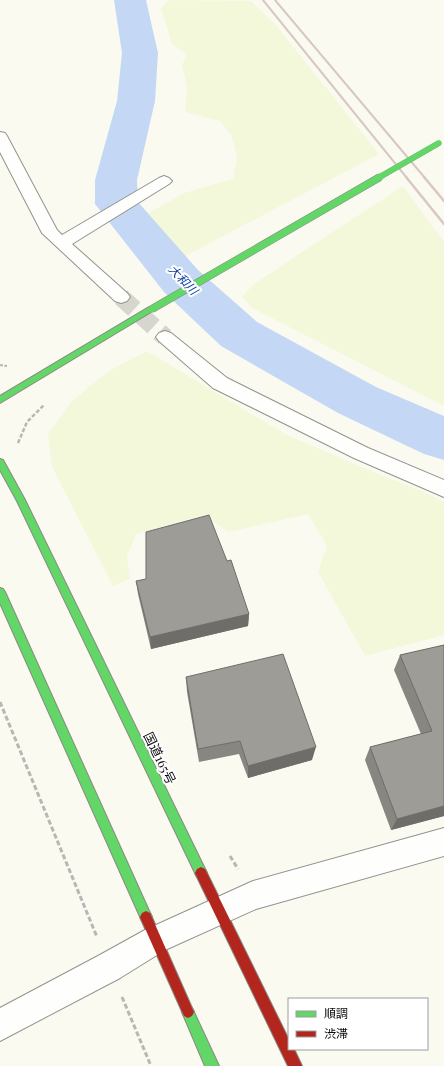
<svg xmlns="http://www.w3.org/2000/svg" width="444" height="1066" font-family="'Playfair Display','Noto Sans JP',serif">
  <rect width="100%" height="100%" fill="#fafaf0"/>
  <g fill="#f4f8db">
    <polygon points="169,0 251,1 275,24 379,154 176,261 143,240 139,218 184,193 233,179 237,157 231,135 220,121 185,112 187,87 182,65 187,54 172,44 161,8"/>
    <polygon points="403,186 444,242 444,406 252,308 242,297 253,285 293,258"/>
    <polygon points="147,351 287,435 376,473 429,494 444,502 444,635 365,656 318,572 327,546 308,514 228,532 204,515 136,534 127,557 130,579 113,586 52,467 48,434 72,401 110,370"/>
  </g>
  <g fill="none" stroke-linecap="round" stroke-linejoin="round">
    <polygon fill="#c4d8f6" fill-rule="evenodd" points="114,0 146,0 158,53 155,101 137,180 138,202 198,270 257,322 376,387 444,416 444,460 424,454 338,413 221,346 164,292 102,213 95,204 95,180 117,101 122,53"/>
    <polyline stroke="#d6d6ce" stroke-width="18" stroke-dasharray="18 8" stroke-linecap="butt" points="121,297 165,337"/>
    <defs>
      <g id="street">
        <polygon points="0,132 5,133 7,136 57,230 62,235 159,178 164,176 169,178 172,181 169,184 72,244 127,293 130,297 127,301 121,303 115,301 42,233 0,152"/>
        <polygon points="165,331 171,333 227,378 368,448 444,480 444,497 354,458 213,388 159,341 156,337 159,333"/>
        <polygon points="444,828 444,856 256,909 165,950 120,978 0,1041 0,1008 98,956 145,930 253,881"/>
      </g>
      <g id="fast">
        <polygon points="149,307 152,307 156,309 0,403 0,396"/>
        <polygon points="0,459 3,460 25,500 205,869 207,873 205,877 201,879 197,877 17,501 0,470"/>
        <polygon points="0,588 3,589 5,592 150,913 152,917 150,921 146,923 142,921 0,603"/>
        <polygon points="188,1006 192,1008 219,1066 205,1066 182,1012 184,1008"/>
      </g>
      <g id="jam">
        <polygon points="201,867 205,869 289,1040 289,1049 294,1049 302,1066 288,1066 197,877 195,873 197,869"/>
        <polygon points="146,911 150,913 192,1008 194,1012 192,1016 188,1018 184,1016 140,917 142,913"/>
      </g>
    </defs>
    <use href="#street" stroke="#93938f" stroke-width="2"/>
    <use href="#fast" stroke="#8a8a85" stroke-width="2"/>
    <use href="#jam" stroke="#8a8a85" stroke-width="2"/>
    <polyline stroke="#b7b7b5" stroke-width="2" stroke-dasharray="3 1.5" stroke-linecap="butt" points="0,365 7,366"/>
    <polyline stroke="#b7b7b5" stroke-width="2.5" stroke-dasharray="4 2" stroke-linecap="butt" points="18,443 27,422 44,405"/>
    <g stroke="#b7b7b5" stroke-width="3" stroke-dasharray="5 2.5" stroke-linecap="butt">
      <polyline points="0,702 97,937"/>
      <polyline points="230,856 238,869"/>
      <polyline points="122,997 151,1066"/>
    </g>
    <use href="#street" fill="#fefefd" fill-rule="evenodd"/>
    <use href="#fast" fill="#63d668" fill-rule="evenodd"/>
    <use href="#jam" fill="#b3261e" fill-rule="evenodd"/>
    <g stroke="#d8c8c2" stroke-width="2">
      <polyline points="263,0 407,178"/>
      <polyline points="275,0 425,178"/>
    </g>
    <g stroke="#d8c8c2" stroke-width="2.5">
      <polyline points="406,177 444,224"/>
      <polyline points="424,177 444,201"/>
    </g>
    <defs>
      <polyline id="fast-bridge-far1" points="378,178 439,143"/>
      <polyline id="fast-bridge" points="152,309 380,177"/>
    </defs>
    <use href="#fast-bridge-far1" stroke="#8a8a85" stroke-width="6" stroke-linecap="butt"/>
    <use href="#fast-bridge" stroke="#8a8a85" stroke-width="8" stroke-linecap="butt"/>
    <use href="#fast-bridge-far1" stroke="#63d668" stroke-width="5.5"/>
    <use href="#fast-bridge" stroke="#63d668" stroke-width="7"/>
  </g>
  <g fill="#878681">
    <polygon points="136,581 249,614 248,626 151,649 138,594"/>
    <polygon points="444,645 444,816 391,830 365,760 370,747 421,734 394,670 400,655"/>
    <polygon points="186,677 312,760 248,778 239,754 199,762 187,692"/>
  </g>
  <g fill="#6e6d69">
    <polygon points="249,614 248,626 151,649 150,637"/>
    <polygon points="316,747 312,760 248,778 248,766"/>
    <polygon points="444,806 444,816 391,830 397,819"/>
  </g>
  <g fill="#9d9c96" stroke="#6e6d69">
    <polygon points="209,515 227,561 231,560 249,614 150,637 136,581 146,579 146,532"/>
    <polygon points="444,645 444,806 397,819 370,747 432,731 400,655"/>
    <polygon points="283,654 316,747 248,766 240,741 198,749 186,677"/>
  </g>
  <g text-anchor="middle" stroke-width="4" stroke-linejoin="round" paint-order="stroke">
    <g font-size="12" font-style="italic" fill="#0f3ea4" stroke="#fff">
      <text transform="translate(183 280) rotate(46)" y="4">大和川</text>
    </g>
    <g font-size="13" fill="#0c0c0c" stroke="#fff">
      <text transform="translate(160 758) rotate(64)" y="5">国道165号</text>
    </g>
  </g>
  <rect x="288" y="998" width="140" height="52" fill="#ffffff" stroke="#9e9e9e"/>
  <rect x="296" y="1011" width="20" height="6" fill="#63d668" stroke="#9e9e9e"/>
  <text x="324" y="1018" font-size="12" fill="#0c0c0c">順調</text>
  <rect x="296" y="1031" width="20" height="6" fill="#b3261e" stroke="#9e9e9e"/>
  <text x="324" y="1038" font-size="12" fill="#0c0c0c">渋滞</text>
</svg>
